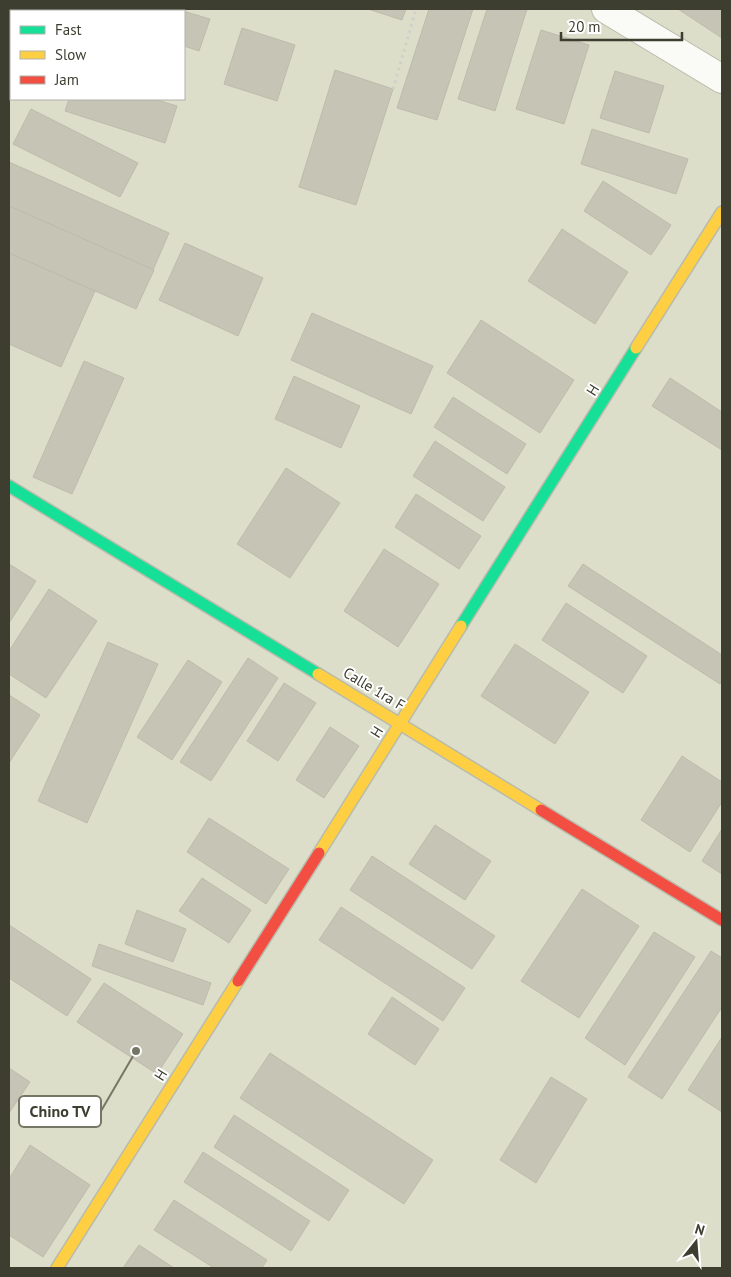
<svg xmlns="http://www.w3.org/2000/svg" width="731" height="1277" font-family="'PT Sans',sans-serif">
  <rect width="100%" height="100%" fill="#dcdeca"/>
  <g fill="#c6c5b5" stroke="#bcbbac">
    <polygon points="109,9 176,9 210,19 199,51 184,46 184,11 108,11"/>
    <polygon points="368,9 406,9 402,20"/>
    <polygon points="429,9 473,9 437,120 397,108"/>
    <polygon points="487,9 527,9 495,111 458,99"/>
    <polygon points="678,9 722,9 722,38"/>
    <polygon points="242,28 295,45 277,101 224,84"/>
    <polygon points="541,30 589,45 564,124 516,109"/>
    <polygon points="335,70 393,89 356,205 299,187"/>
    <polygon points="615,71 664,86 649,133 600,118"/>
    <polygon points="69,99 154,99 177,106 165,143 65,111"/>
    <polygon points="31,109 138,163 120,197 13,144"/>
    <polygon points="592,129 688,159 676,194 581,164"/>
    <polygon points="9,162 169,233 153,270 9,206"/>
    <polygon points="603,181 671,225 651,255 584,211"/>
    <polygon points="9,206 154,270 136,309 9,253"/>
    <polygon points="562,229 628,272 595,324 528,281"/>
    <polygon points="185,243 263,278 238,336 159,300"/>
    <polygon points="9,253 95,291 61,367 9,344"/>
    <polygon points="312,313 433,366 411,414 291,360"/>
    <polygon points="481,320 574,380 540,433 447,373"/>
    <polygon points="84,361 124,378 72,494 33,477"/>
    <polygon points="294,376 360,406 341,448 275,419"/>
    <polygon points="670,378 722,412 722,450 652,406"/>
    <polygon points="453,397 526,444 507,474 434,427"/>
    <polygon points="435,441 505,487 483,521 413,476"/>
    <polygon points="286,468 340,503 290,578 237,544"/>
    <polygon points="416,494 481,536 459,569 395,527"/>
    <polygon points="384,549 439,584 398,647 344,611"/>
    <polygon points="9,564 36,581 9,623"/>
    <polygon points="583,564 722,655 722,680 720,684 568,586"/>
    <polygon points="49,589 97,621 46,698 9,674 9,651"/>
    <polygon points="566,603 647,656 623,693 542,640"/>
    <polygon points="108,642 158,664 87,823 38,801"/>
    <polygon points="515,644 589,692 555,744 481,696"/>
    <polygon points="248,658 278,678 211,781 180,762"/>
    <polygon points="188,660 222,682 172,760 137,737"/>
    <polygon points="284,683 316,703 278,761 247,741"/>
    <polygon points="9,695 40,715 9,763"/>
    <polygon points="330,727 359,746 324,798 296,780"/>
    <polygon points="682,756 722,782 722,802 690,852 641,820"/>
    <polygon points="209,818 289,869 266,904 187,852"/>
    <polygon points="435,825 491,861 465,900 409,864"/>
    <polygon points="722,829 722,874 702,861"/>
    <polygon points="372,856 495,936 472,969 350,890"/>
    <polygon points="202,878 251,910 229,943 179,911"/>
    <polygon points="582,889 639,926 579,1018 521,981"/>
    <polygon points="341,907 465,988 443,1021 319,940"/>
    <polygon points="137,910 186,929 173,962 125,944"/>
    <polygon points="9,925 91,979 67,1016 9,978"/>
    <polygon points="654,932 695,957 625,1065 585,1038"/>
    <polygon points="99,944 211,983 203,1005 92,966"/>
    <polygon points="711,951 722,958 722,1007 662,1099 628,1077"/>
    <polygon points="104,983 183,1034 157,1074 77,1022"/>
    <polygon points="392,997 439,1029 415,1065 368,1034"/>
    <polygon points="722,1037 722,1112 688,1090"/>
    <polygon points="270,1053 433,1160 404,1204 240,1098"/>
    <polygon points="9,1068 30,1082 9,1113"/>
    <polygon points="551,1077 587,1099 536,1183 500,1160"/>
    <polygon points="234,1115 349,1190 329,1221 214,1147"/>
    <polygon points="30,1145 90,1185 43,1257 9,1235 9,1179"/>
    <polygon points="203,1152 310,1221 291,1251 184,1182"/>
    <polygon points="174,1200 267,1260 262,1268 214,1268 154,1230"/>
    <polygon points="139,1245 174,1268 123,1268"/>
  </g>
  <g fill="none" stroke-linecap="round" stroke-linejoin="round">
    <defs>
      <g id="street">
        <polyline points="606,9 722,79"/>
        <polyline points="52,11 54,9"/>
        <polyline points="9,82 11,78"/>
      </g>
      <g id="fast">
        <polyline points="9,486 318,674"/>
        <polyline points="461,626 636,348"/>
      </g>
      <g id="slow">
        <polyline points="636,348 722,212"/>
        <polyline points="318,674 541,810"/>
        <polyline points="319,853 461,626"/>
        <polyline points="57,1268 238,981"/>
      </g>
      <g id="jam">
        <polyline points="541,810 722,920"/>
        <polyline points="238,981 319,853"/>
      </g>
    </defs>
    <use href="#street" stroke="#b9bbab" stroke-width="30"/>
    <use href="#fast" stroke="#b9bbab" stroke-width="14"/>
    <use href="#slow" stroke="#b9bbab" stroke-width="14"/>
    <use href="#jam" stroke="#b9bbab" stroke-width="14"/>
    <polyline stroke="#cfd0ca" stroke-width="3" stroke-dasharray="2.5 4" stroke-linecap="butt" points="393,89 416,9"/>
    <use href="#street" stroke="#fafaf7" stroke-width="28"/>
    <use href="#fast" stroke="#16e098" stroke-width="11"/>
    <use href="#slow" stroke="#ffcf43" stroke-width="11"/>
    <use href="#jam" stroke="#f24e42" stroke-width="11"/>
  </g>
  <g text-anchor="middle" stroke-width="4" stroke-linejoin="round" paint-order="stroke">
    <g font-size="15" fill="#3d3e30" stroke="#fff">
      <text transform="translate(593 390) rotate(-58)" y="5">H</text>
      <text transform="translate(374 689) rotate(31)" y="5">Calle 1ra F</text>
      <text transform="translate(377 732) rotate(-58)" y="5">H</text>
      <text transform="translate(161 1075) rotate(-58)" y="5">H</text>
    </g>
  </g>
  <path fill="none" stroke="#757666" stroke-width="2" d="M136 1051L101 1111"/>
  <circle fill="#757666" stroke="#fff" stroke-width="2" cx="136" cy="1051" r="5"/>
  <rect fill="#fff" stroke="#757666" stroke-width="2" x="19" y="1096" width="82" height="31" rx="5"/>
  <g font-size="16" text-anchor="middle" font-weight="bold" fill="#3d3e30">
    <text x="60" y="1117">Chino TV</text>
  </g>
  <rect width="731" height="1277" fill="none" stroke="#3d3e30" stroke-width="20"/>
  <rect x="10" y="10" width="175" height="90" fill="#ffffff" stroke="#b1b2ac"/>
  <rect x="20" y="26" width="25" height="8" fill="#16e098" stroke="#b1b2ac"/>
  <text x="55" y="35" font-size="15" fill="#3d3e30">Fast</text>
  <rect x="20" y="51" width="25" height="8" fill="#ffcf43" stroke="#b1b2ac"/>
  <text x="55" y="60" font-size="15" fill="#3d3e30">Slow</text>
  <rect x="20" y="76" width="25" height="8" fill="#f24e42" stroke="#b1b2ac"/>
  <text x="55" y="85" font-size="15" fill="#3d3e30">Jam</text>
  <g transform="translate(696 1242) rotate(17)" stroke="#ffffff" stroke-width="4" paint-order="stroke">
  <path d="M0-4L9 19L0 12L-9 19Z" fill="#3d3e30"/>
  <text y="-8" font-size="14" font-weight="bold" text-anchor="middle" fill="#3d3e30">N</text>
  </g>
  <path d="M561 32v8h121v-8" fill="none" stroke="#3d3e30" stroke-width="2.5"/>
  <text x="568" y="32" font-size="15" fill="#3d3e30" stroke="#ffffff" stroke-width="4" paint-order="stroke">20 m</text>
</svg>
